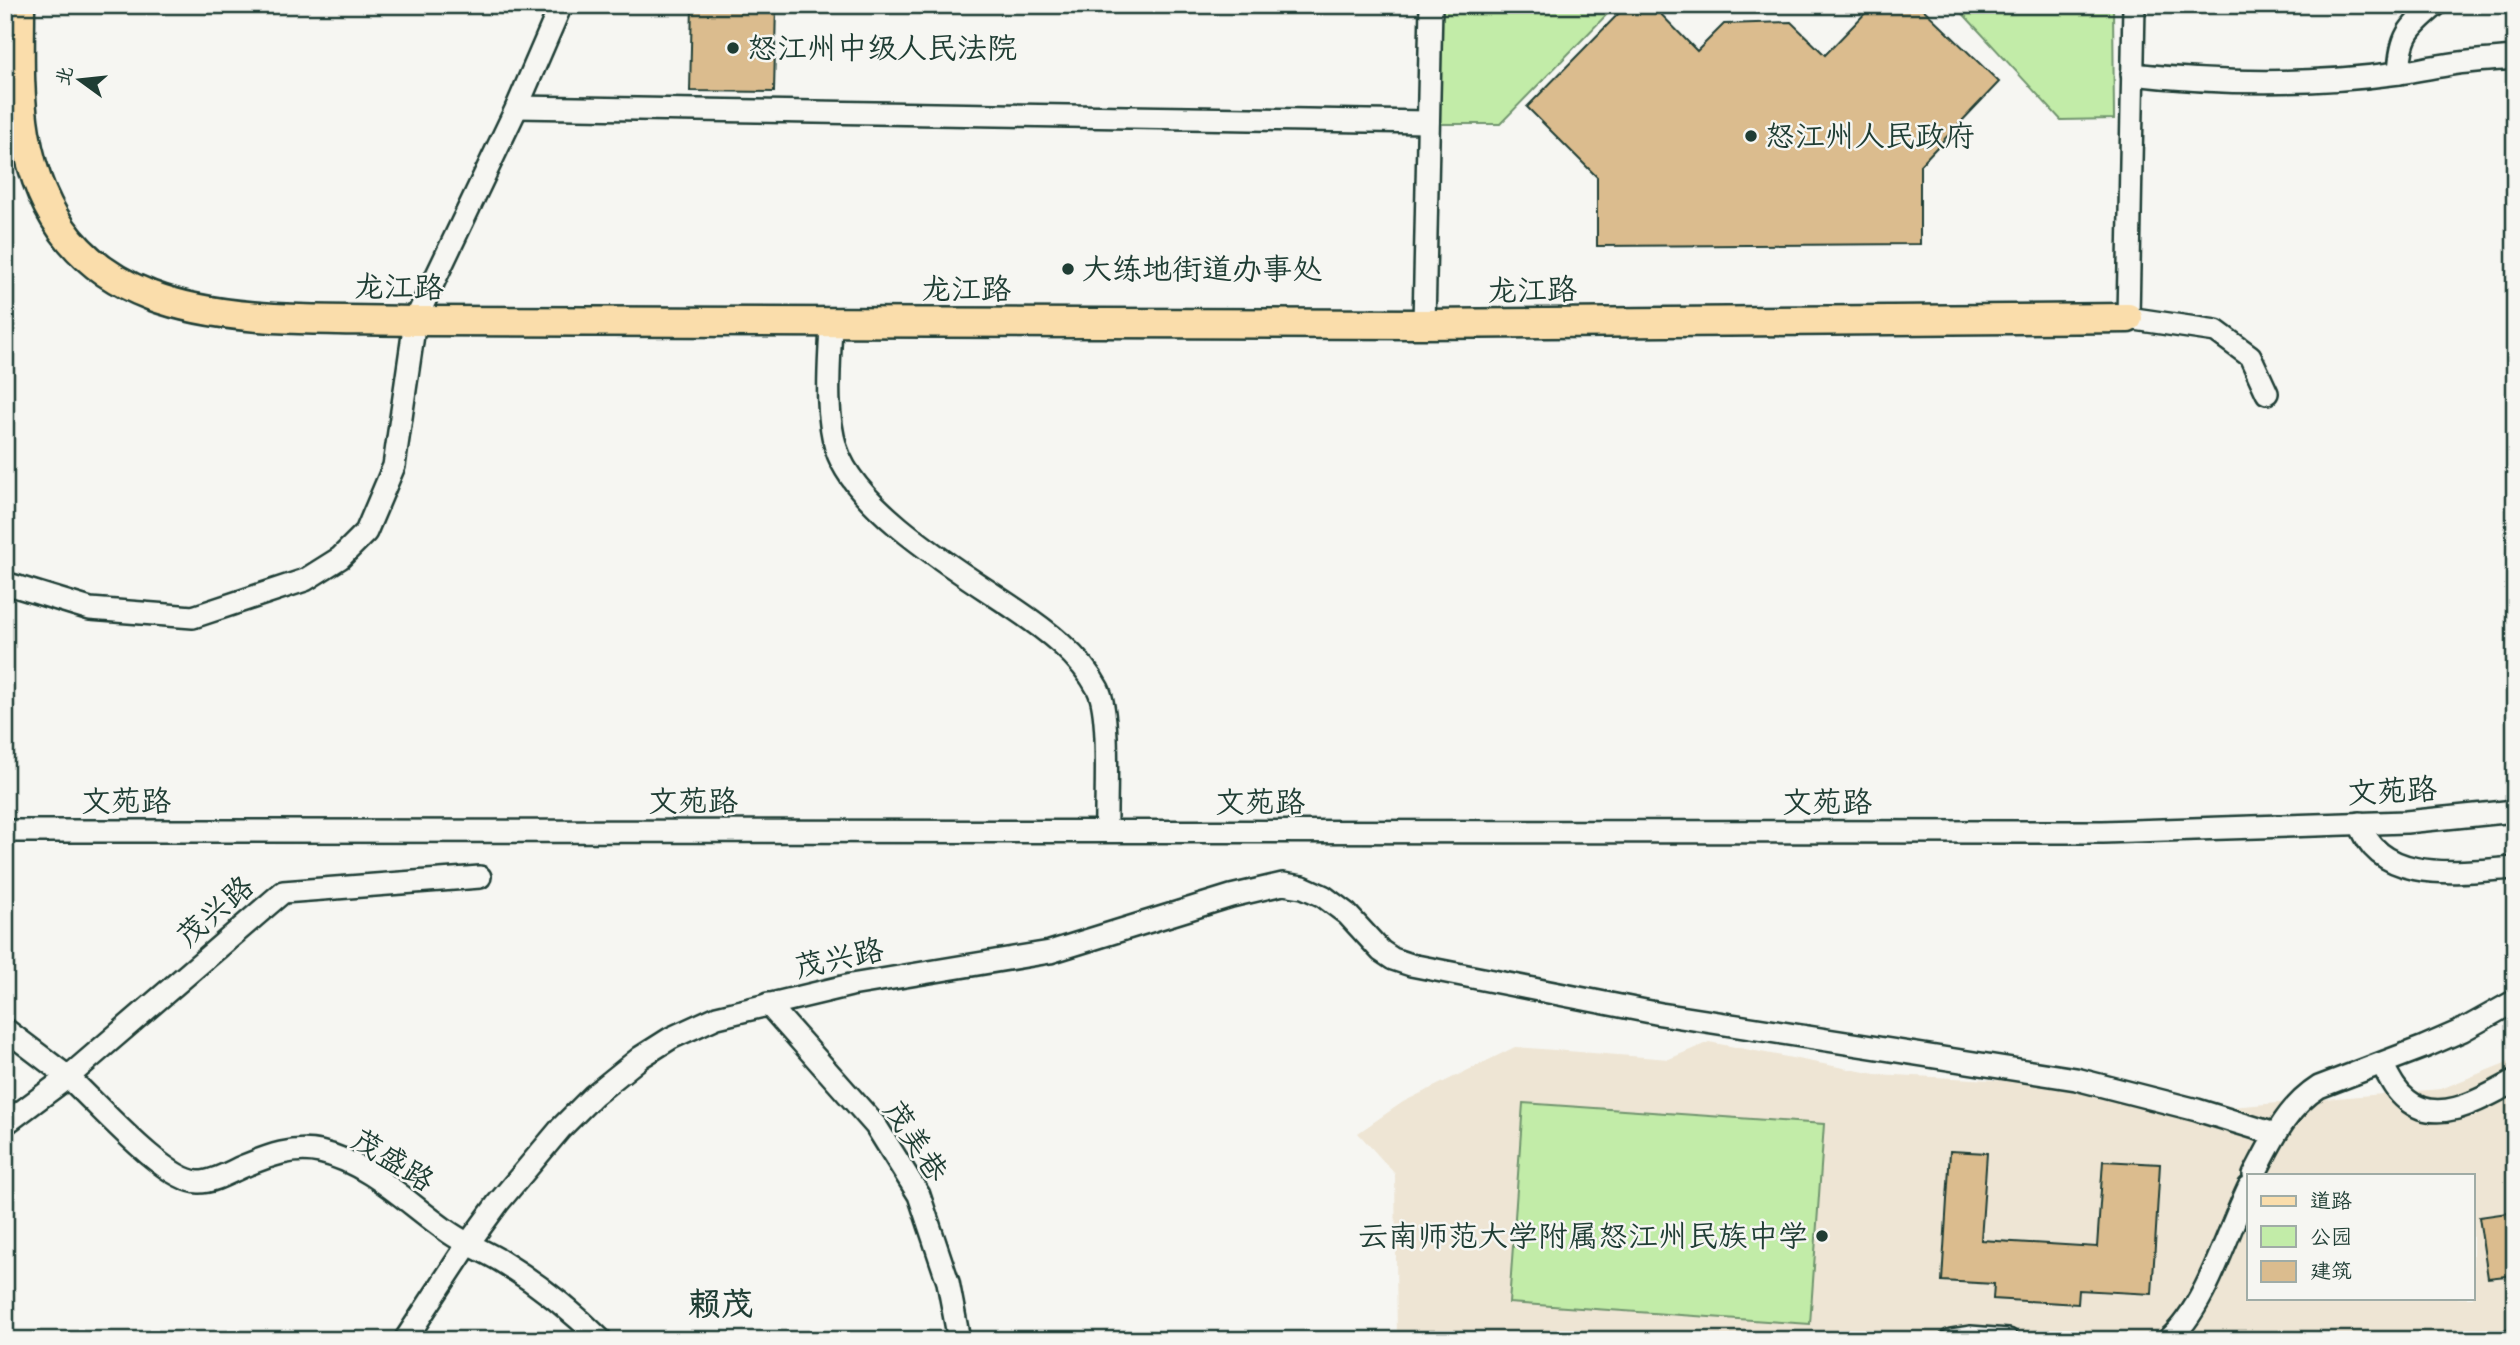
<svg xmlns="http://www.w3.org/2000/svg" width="2520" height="1345" font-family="'Indie Flower','LXGW WenKai TC',sans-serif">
  <rect width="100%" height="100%" fill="#f6f6f2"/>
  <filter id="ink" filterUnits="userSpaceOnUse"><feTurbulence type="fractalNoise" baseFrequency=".0143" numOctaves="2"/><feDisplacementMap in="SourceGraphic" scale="14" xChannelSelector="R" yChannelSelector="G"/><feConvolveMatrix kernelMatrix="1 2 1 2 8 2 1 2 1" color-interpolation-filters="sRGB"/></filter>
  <g filter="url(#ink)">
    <path fill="#eee5d4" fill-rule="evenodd" d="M1709,1042L1875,1074L2053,1083L2184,1111L2441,1089L2515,1059V1340H1397L1395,1174L1358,1133L1403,1102L1515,1047L1669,1059ZM2249,1175H2473V1298H2249Z"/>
    <g fill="#c2eca8" stroke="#70946e" stroke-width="2">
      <polygon points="1436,5 1616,5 1500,124 1437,124"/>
      <polygon points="1955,5 2113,5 2114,119 2061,120"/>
      <polygon points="1523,1103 1824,1124 1810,1324 1509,1303"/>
    </g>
    <g fill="#dbbc8e" stroke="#1f3d34" stroke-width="2">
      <polygon points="692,5 776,5 774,92 690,91"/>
      <polygon points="1627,5 1652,5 1697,51 1724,24 1791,22 1825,55 1873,5 1919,5 1999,82 1920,165 1920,244 1597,246 1597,177 1527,107"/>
      <polygon points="1950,1151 1987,1153 1981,1240 2097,1247 2103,1161 2160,1164 2152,1294 2079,1290 2078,1304 1993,1299 1994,1284 1942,1281"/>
      <polygon points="2515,1212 2515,1275 2488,1278 2479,1217"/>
    </g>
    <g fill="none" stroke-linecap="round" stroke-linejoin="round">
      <defs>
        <g id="minor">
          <polyline points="2134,5 2128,318 2216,331 2250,356 2267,393"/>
          <path d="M2399,73C2401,36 2407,29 2436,5"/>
          <path d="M2132,74C2220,84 2311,85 2399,73C2414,71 2430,67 2446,65C2468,61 2492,60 2515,58"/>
          <polyline points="517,107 1428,122"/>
          <path d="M831,322C830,363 824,408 836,448C855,510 962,573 1015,609C1046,630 1080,655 1098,689C1111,715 1105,799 1106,831"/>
          <polyline points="1424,324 1431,5"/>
          <polyline points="5,583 90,609 193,617 305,580 340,558 366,532 394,466 415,321 517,107 561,5"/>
          <path d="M2360,823C2379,886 2464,871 2515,868"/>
          <polyline points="5,831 2103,832 2406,822 2515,811"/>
          <polyline points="768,1004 876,1126 919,1195 948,1282 959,1340"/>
          <polyline points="5,1029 68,1077 283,892 480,877"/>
          <path d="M2382,1064C2389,1077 2395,1091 2407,1100C2439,1127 2485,1097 2515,1081"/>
          <path d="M5,1124L68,1077C95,1101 165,1182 199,1182C214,1182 230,1172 244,1166C268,1156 294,1146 320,1152C370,1163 409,1205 450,1233C466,1244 484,1251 501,1261C537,1283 571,1310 601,1340"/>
          <path d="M2254,1175C2272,1141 2286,1108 2319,1087L2424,1047L2463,1030L2515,1001"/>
          <polyline points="405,1340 468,1244 498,1203 561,1128 594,1095 641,1057 671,1038 717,1017 851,985 1050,952 1231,896 1283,884 1303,887 1323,896 1347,914 1381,951 1393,959 1411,965 1661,1014 2076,1079 2197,1110 2275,1134"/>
          <polyline points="1951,1340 1970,1337 2008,1340"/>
          <path d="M2168,1340C2206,1308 2227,1232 2249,1187"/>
          <polyline points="2511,1340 2515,1339"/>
        </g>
        <path id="major" d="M20,5C20,48 18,91 25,133C60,339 254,317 415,321L1424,324L2128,318"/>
      </defs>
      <use href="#minor" stroke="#1f3d34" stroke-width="26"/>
      <use href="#major" stroke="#1f3d34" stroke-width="33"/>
      <use href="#minor" stroke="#f6f6f2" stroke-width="21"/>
      <use href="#major" stroke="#faddab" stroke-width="28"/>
    </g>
  </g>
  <g fill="#1f3d34" stroke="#f6f6f2" stroke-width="2.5">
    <circle cx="733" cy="48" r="7"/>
    <circle cx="1751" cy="136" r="7"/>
    <circle cx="1068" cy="269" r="7"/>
    <circle cx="1822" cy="1236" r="7"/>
  </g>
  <g text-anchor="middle" stroke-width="5" stroke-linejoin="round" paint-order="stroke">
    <g font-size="30" fill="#1f3d34" stroke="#f6f6f2" text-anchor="start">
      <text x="747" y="58">怒江州中级人民法院</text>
      <text x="1765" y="146">怒江州人民政府</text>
      <text x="1082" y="279">大练地街道办事处</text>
      <text x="1808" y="1246" text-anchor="end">云南师范大学附属怒江州民族中学</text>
    </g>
    <g font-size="30" fill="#1f3d34" stroke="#f6f6f2">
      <text transform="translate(399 287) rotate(1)" y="10">龙江路</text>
      <text x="966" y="299">龙江路</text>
      <text transform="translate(1532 290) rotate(-1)" y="10">龙江路</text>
      <text transform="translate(2392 791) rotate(-3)" y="10">文苑路</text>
      <text x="126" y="811">文苑路</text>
      <text x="693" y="811">文苑路</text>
      <text x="1260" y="812">文苑路</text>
      <text x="1827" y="812">文苑路</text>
      <text transform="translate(215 911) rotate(-41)" y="10">茂兴路</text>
      <text transform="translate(839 958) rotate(-12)" y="10">茂兴路</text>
      <text transform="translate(916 1141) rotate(57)" y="10">茂美巷</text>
      <text transform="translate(393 1160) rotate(32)" y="10">茂盛路</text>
    </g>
    <g font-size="33" font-weight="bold" fill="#1f3d34" stroke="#f6f6f2">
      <text x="721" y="1315">赖茂</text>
    </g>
  </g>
  <rect width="2520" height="1345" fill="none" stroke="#f6f6f2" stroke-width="28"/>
  <rect x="14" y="14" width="2492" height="1317" fill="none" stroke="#1f3d34" stroke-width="2.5" filter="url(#ink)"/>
  <rect x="2247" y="1174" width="228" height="126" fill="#f6f6f2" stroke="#a0aca6" stroke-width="2"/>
  <rect x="2261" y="1196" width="35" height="10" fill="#faddab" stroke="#a0aca6" stroke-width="2"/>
  <text x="2310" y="1208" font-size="21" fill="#1f3d34">道路</text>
  <rect x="2261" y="1226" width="35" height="21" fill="#c2eca8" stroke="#a0aca6" stroke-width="2"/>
  <text x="2310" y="1244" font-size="21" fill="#1f3d34">公园</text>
  <rect x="2261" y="1261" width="35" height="21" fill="#dbbc8e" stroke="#a0aca6" stroke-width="2"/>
  <text x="2310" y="1278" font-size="21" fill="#1f3d34">建筑</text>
  <g transform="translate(80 80) rotate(285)" stroke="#f6f6f2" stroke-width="5" paint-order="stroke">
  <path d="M0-5L12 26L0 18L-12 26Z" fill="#1f3d34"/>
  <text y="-10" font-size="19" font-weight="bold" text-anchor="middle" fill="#1f3d34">北</text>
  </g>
</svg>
